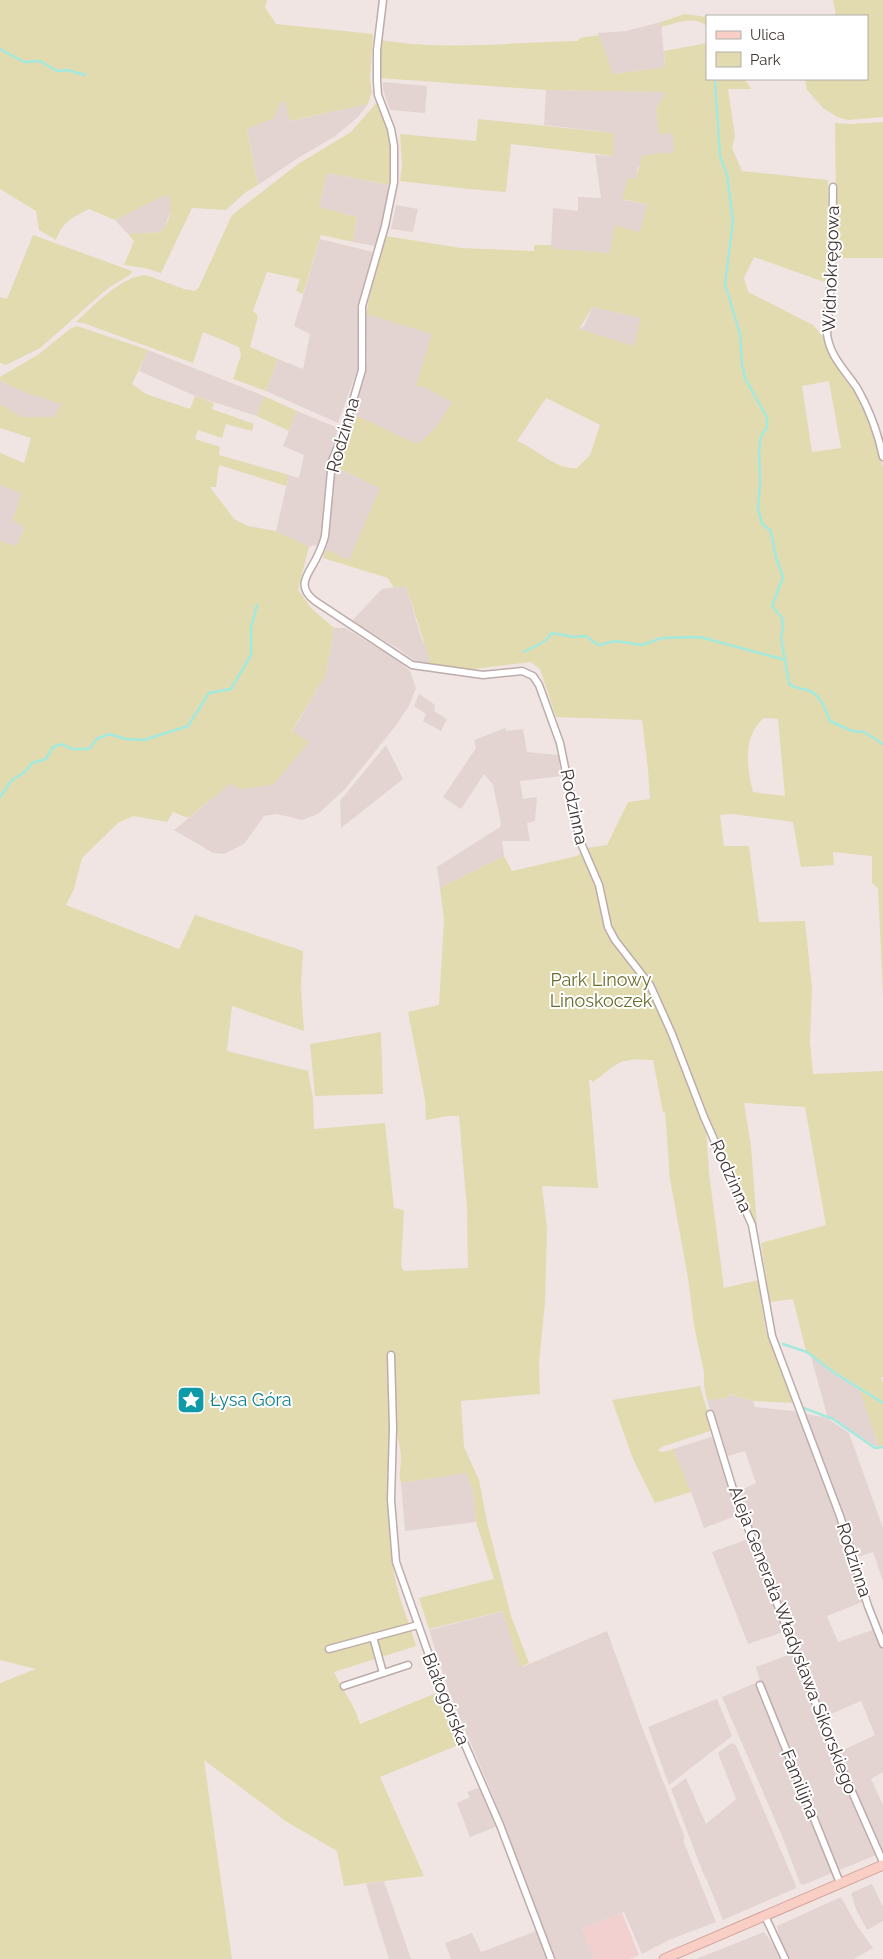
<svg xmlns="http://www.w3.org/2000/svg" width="883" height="1959" font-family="Raleway,sans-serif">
  <rect width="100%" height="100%" fill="#f0e5e3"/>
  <g fill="#e3d4d2">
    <polygon points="661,22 665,67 612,74 598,33 626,31"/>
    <polygon points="383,82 427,86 425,113 390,110 383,90"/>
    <polygon points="546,90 667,92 656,108 659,133 673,133 675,154 661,153 638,167 636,179 623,200 647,204 640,233 615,226 610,253 551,249 553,208 578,211 578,197 601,198 595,155 614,156 614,133 544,125"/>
    <polygon points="285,101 290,121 368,104 358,117 334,137 298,158 258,185 247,128 274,118 281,102"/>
    <polygon points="327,173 389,185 383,219 375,246 353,242 357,217 319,207"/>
    <polygon points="163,196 169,196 172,206 164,229 160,232 128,234 115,220"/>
    <polygon points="396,205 418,209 413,232 391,229"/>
    <polygon points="320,239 373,252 357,308 361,360 338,423 266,391 278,359 303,369 310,334 294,326"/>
    <polygon points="593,307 641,318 634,347 579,329 584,326"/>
    <polygon points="366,314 433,334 417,386 424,387 452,402 441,422 426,437 417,444 353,414 367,363"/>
    <polygon points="148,350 264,396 257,416 195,396 139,371"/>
    <polygon points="0,381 27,393 63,404 55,417 21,417 0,404"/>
    <polygon points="297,411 338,428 327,463 380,488 349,560 314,545 309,547 276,531 289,475 299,478 304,455 283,446"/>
    <polygon points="0,485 22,493 13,519 25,528 16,546 0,541"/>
    <polygon points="406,586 421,637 429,653 430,661 426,664 414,660 400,650 352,621 382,589"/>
    <polygon points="334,628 345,628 396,659 410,671 416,688 410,704 397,724 345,789 318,814 302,820 277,814 264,816 244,844 224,854 213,853 174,830 230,784 309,742 292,732 326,674"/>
    <polygon points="419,694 435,705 434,711 447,719 441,731 423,721 426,714 414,706"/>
    <polygon points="505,728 506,731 523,729 527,752 558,755 561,776 520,781 523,799 537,797 535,821 527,823 530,841 502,841 504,856 440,888 437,867 500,827 501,824 493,785 484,774 461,809 443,797 476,748 474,740"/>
    <polygon points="386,745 403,779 341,828 340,801"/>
    <polygon points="811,1357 859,1389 879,1446 875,1446 827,1415"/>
    <polygon points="727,1394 753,1401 755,1407 793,1411 799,1413 839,1517 865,1601 827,1616 838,1642 875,1629 883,1649 883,1772 871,1779 883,1805 883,1850 881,1851 837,1753 875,1735 861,1701 824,1717 737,1492 756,1483 745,1451 725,1457 707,1400 728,1398"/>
    <polygon points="802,1413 827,1418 849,1433 883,1528 883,1581 873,1552 855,1558"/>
    <polygon points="711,1437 717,1440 741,1514 704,1528 691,1492 673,1449"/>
    <polygon points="466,1473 473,1491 476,1522 405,1531 401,1483"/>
    <polygon points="751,1538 786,1631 748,1644 712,1552"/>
    <polygon points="504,1611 513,1645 522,1667 607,1631 642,1727 684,1835 684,1843 689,1855 716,1922 669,1940 642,1954 624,1912 582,1929 594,1959 554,1959 492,1794 448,1689 429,1630"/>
    <polygon points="794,1653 876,1855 803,1885 800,1883 782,1836 722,1697 760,1681 756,1667"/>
    <polygon points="717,1699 732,1736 669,1785 648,1727"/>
    <polygon points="731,1743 736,1745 796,1886 796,1888 723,1920 706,1878 705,1878 671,1789 686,1778 706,1824 736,1799 718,1753"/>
    <polygon points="481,1787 498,1826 470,1837 457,1803 470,1797 467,1792"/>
    <polygon points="384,1881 411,1959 389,1959 366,1884"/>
    <polygon points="872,1884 883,1907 883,1921 867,1930 856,1909 851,1893"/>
    <polygon points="841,1897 857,1926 873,1948 854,1959 789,1959 782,1948 777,1926"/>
    <polygon points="539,1930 549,1959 451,1959 445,1943 472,1933 481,1952"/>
    <polygon points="764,1932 784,1959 696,1959"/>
  </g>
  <polygon fill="#f1d0cf" points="622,1913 639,1955 630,1959 594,1959 582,1929"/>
  <g fill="#e1dbaf" fill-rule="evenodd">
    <path d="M0,0H267L265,7L276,24L373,34L370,79L372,92L368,104L289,121L285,101L281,102L274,118L247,129L258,185L246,192L226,210L192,208L161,273L145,268L124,265L134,241L128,234L160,232C170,225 172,207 169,196H163L115,220L89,209C72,218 63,221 56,240L39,230L36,211L0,189Z"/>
    <polygon points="833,0 883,0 883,117 848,120 837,117 823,108 807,90 805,79 867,79 867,16 836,16"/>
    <path d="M685,14L707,17V26C694,15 676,23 661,27V22Z"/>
    <path d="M599,35L613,74L665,67L664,51L707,43V79H745L751,89H728L735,136L732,148L742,171L828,180L827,283L754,257L744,278L748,292L813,325L827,341L869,415L883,467V995L878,888L872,883V856L833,852L834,865L801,867L793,822L733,814L720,815L724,846H749L759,922L805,921L812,988L810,1042L813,1074L883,1071V1377L881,1378L883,1382V1402L832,1370L806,1351L793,1299L770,1302L761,1243L826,1225L805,1107L744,1103L751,1146L757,1226L700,1097L682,1052L706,1127L709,1173L724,1288L758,1280L766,1332L796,1403L753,1401L728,1394V1398L707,1400L704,1386V1372L694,1325L688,1278L670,1179L665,1112H663L653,1060C638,1059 623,1058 611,1068C604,1073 600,1078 592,1082V1080H589L598,1188L542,1186L547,1228L545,1302L539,1363L540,1394L461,1401L464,1447L479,1480L487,1522L511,1616L529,1663L521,1667L513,1645L503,1611L429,1629L419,1598L494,1579L476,1522L473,1491L466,1473L401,1483C398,1474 401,1469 401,1459C401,1451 399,1443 397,1435L390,1437C388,1485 386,1535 396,1583C401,1604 410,1625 416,1646L334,1672C343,1692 354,1703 360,1724L439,1692L461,1744L380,1777L424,1876L344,1886L337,1851L287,1822L204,1760L232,1959H0V1683L36,1669L0,1660V541L16,546L25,528L13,520L21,493L0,485V453L24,463L31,438L0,428V404L21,417H54L62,404L27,393L0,381V377L39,354L70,329L77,326L148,350L132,384L146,394L190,409L195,396L214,403L212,409L254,424L252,431L226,424L222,438L198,430L195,439L220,447L219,455L289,475L286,486L219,465L216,487H210L234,519L248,526L276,531L309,547L298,590L312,609L334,628L326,674L292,731L309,742L273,785L240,789L230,784L188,818L173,812L167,822L133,816L118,823L82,858L74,889L66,905L179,949L195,915L303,951L301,988L304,1031L232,1006L227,1051L308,1071L313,1099L314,1129L385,1123L394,1208L404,1210L401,1266L404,1271L468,1268L467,1209L459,1116H448L426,1120L425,1099L408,1012L439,1005L444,920L440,888L504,856L512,871L577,856L587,848L607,845L628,802L650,799L648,769L642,720L556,717L540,669L531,662L458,671L426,664L430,661L406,586L394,588L388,578L323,558L324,549L349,560L380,488L336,467L353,414L417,444C433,433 442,420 452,402L424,387L416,386L432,334L366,314L375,271L386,236L461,248L534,251V245H551L554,249L610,253L615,225L640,232L647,204L622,199L628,178L636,179L642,156L661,153H674L673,133L659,134L656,108L666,92L546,90L380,78L381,40C445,51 513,42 578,41L580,38ZM593,307L641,318L634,346L579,329ZM829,381L841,448L812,452L802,386ZM546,398L600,425L590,455L577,468C555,470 536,448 517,441ZM764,718L778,719L785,796L753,792C747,768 742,736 764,718Z"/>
    <path d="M377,102C392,124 394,160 390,185L327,173L319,207L357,217L353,242L321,235L303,294L296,291L300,279L267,272L253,311L258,316L250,347L278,359L266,391L233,379L241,355L239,347L203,332L193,363L83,323L76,322C93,306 122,276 146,275L184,289L195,291L199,287L232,215L298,164L351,132Z"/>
    <polygon points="478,119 614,133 614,156 511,144 506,192 468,189 400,181 402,165 400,134 476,141"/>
    <polygon points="883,122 883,258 834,258 836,196 835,123 850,124"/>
    <polygon points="33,235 132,271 131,274 107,289 40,348 6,365 0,363 0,297 7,299"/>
    <polygon points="264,396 297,411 289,431 257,416"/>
    <polygon points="381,1032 383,1094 315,1096 310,1044"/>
    <polygon points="700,1386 713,1430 661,1447 658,1451 663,1452 673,1449 691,1492 655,1503 633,1459 612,1400"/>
    <polygon points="859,1389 883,1404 883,1446 879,1446"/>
  </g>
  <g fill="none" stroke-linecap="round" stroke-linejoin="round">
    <g stroke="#a4e9de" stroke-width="2.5">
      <polyline points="0,49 24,62 40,61 57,71 67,70 85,75"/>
      <polyline points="715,82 720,156 727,175 733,222 725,284 740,334 742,364 745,378 767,418 767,427 761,436 759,448 760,484 758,508 762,524 771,531 776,558 783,577 772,606 782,618 783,627 781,639 785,660"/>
      <path d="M524,652L545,641L552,633L574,637L586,636L598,645L616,641L642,645L662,638L700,637L785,660L789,684C796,689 799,688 807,690C821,694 825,709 830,721L852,731L864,732L883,744"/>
      <polyline points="0,797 12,780 25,772 32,763 46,759 53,747 62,744 72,749 89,749 97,739 109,734 126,739 144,740 188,726 209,693 231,689 251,655 251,628 257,605"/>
      <polyline points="783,1344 807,1352 833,1372 883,1403"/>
      <polyline points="801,1407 833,1419 875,1448 883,1447"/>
    </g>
    <defs>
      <g id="street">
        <path d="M383,0L377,50V81L378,95L391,129L394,146V182L385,226L362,306V370L345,428L332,461L325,536C323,544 320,551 316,559C307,576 296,586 315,601L412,665L483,675L522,671L533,676L539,685L560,743L580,841L599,885L608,927L615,940L650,985L672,1034L704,1117L752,1225L772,1336L840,1516L868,1606L883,1644"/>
        <path d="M833,187L832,264L827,334C830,357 845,370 857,388C869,409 878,433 883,457"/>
        <polyline points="391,1355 393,1428 391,1500 396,1562 442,1692 500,1825 551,1959"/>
        <polyline points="710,1414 732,1486 808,1684 838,1760 883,1862"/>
        <polyline points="373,1637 383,1673"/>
        <polyline points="329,1649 418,1625"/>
        <polyline points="760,1685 840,1883"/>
        <polyline points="344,1686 408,1665"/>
        <polyline points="765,1916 785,1959"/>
      </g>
      <polyline id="secondary" points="664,1959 883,1865"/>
    </defs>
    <use href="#street" stroke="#bdacaa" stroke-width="9"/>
    <use href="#secondary" stroke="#d2a49b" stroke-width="11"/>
    <use href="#street" stroke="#fff" stroke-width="6"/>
    <use href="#secondary" stroke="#f9cec4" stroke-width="9"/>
  </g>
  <defs>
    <symbol id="sight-square" viewBox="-11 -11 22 22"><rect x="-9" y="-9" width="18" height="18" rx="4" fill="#0f9aa8" stroke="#fff"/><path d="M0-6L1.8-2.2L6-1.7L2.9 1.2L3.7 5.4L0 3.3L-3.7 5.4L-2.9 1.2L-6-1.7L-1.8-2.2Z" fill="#fff"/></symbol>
  </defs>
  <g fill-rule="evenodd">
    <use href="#sight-square" x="175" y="1384" width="32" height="32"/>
  </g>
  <g text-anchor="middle" stroke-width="4" stroke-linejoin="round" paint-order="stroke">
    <g font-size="18" fill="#413534" stroke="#fff">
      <text transform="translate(831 269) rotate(-88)" y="6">Widnokręgowa</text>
      <text transform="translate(343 435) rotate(-74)" y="6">Rodzinna</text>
      <text transform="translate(574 807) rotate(78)" y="6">Rodzinna</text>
      <text transform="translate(731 1176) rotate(66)" y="6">Rodzinna</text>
      <text transform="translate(854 1560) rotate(72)" y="6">Rodzinna</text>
      <text transform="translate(793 1640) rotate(69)" y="6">Aleja Generała Władysława Sikorskiego</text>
      <text transform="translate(446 1699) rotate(68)" y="6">Białogórska</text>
      <text transform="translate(800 1784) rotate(68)" y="6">Familijna</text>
    </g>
    <g font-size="18" fill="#696d2d" stroke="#fff">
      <text x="601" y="986">Park Linowy<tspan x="601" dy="21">Linoskoczek</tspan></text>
    </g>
    <g font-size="18" fill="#0d838f" stroke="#fff" text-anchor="start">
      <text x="210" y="1406">Łysa Góra</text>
    </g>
  </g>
  <rect x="706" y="15" width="162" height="65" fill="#ffffff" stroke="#b3aeae"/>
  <rect x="716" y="31" width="25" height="8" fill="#f9cec4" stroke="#b3aeae"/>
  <text x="750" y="40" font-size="15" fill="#413534">Ulica</text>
  <rect x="716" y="52" width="25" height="15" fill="#e1dbaf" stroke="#b3aeae"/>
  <text x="750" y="65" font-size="15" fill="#413534">Park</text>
</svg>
